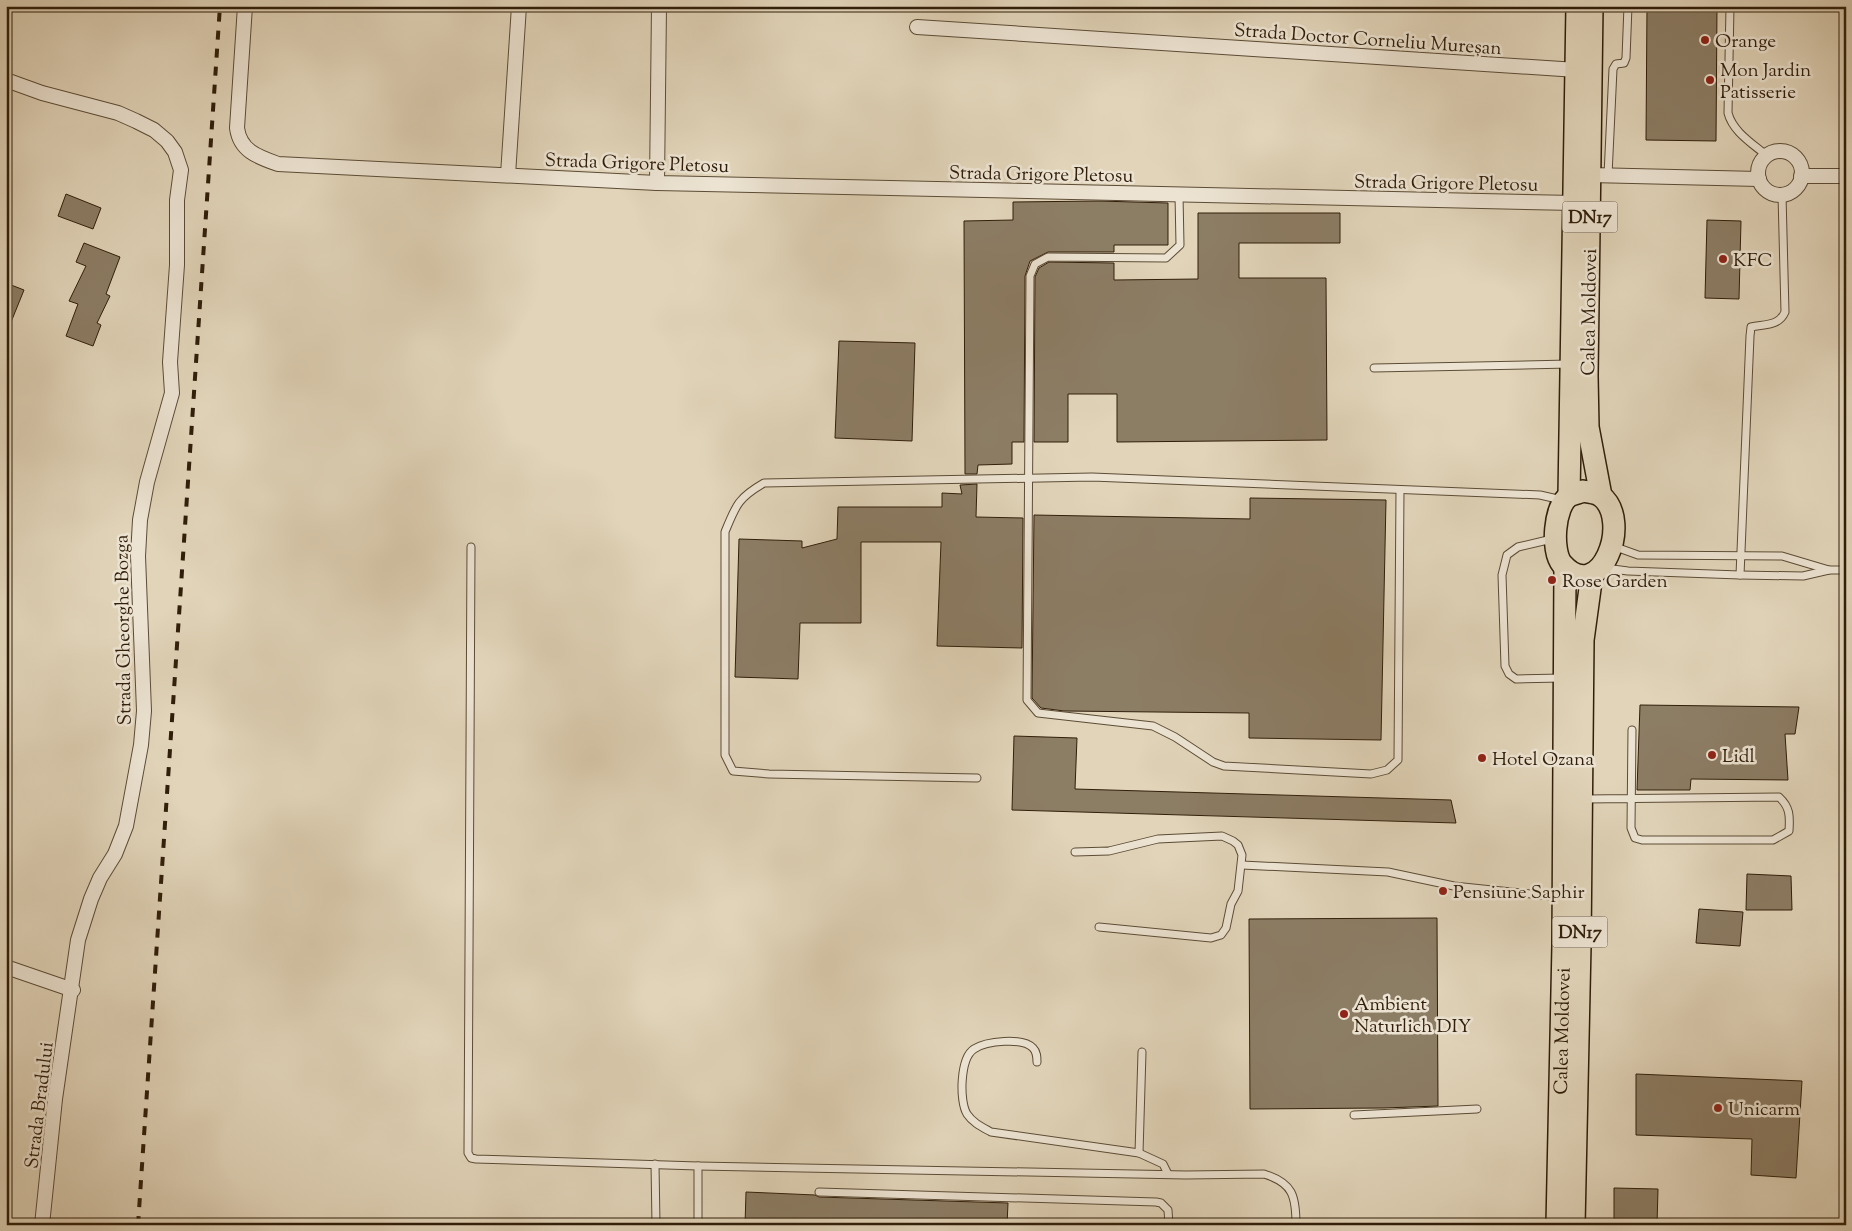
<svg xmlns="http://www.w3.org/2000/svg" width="1852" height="1231" font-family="'Sorts Mill Goudy',serif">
  <rect width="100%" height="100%" fill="#e1d4b9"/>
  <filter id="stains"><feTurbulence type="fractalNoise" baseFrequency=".004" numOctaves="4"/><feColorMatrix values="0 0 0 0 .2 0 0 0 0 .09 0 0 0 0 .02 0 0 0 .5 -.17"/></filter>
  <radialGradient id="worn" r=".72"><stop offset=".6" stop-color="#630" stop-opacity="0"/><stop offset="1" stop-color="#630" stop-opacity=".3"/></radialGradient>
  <g fill="#8c7d65" stroke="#301e0a">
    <polygon points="1647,6 1717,6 1716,141 1646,140"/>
    <polygon points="66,194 101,208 93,229 58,216"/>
    <polygon points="1099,201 1168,203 1168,245 1114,245 1114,252 1048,252 1030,261 1025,276 1024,442 1012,442 1012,464 978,465 977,474 965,474 964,221 1013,220 1013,202"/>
    <polygon points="1198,213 1340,213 1340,243 1239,243 1239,278 1326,278 1327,440 1117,442 1117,394 1068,394 1068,442 1034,442 1035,277 1039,268 1049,262 1114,263 1114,280 1198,279"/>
    <polygon points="1707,220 1741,221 1739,299 1705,298"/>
    <polygon points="84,243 120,257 106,294 110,296 97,323 101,325 93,346 66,336 78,304 69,301 86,266 76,262"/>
    <polygon points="6,283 24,290 7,332 6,332"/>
    <polygon points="839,341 915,343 912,441 835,438"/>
    <polygon points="977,484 976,517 1023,518 1022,648 937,646 941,542 861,542 861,623 800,623 798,679 735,677 739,539 802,541 802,548 837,539 838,507 942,507 942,493 962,494 960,485"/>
    <polygon points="1250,498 1386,500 1381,740 1249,738 1249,713 1064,711 1041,708 1032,698 1034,515 1250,519"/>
    <polygon points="1640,705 1799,707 1795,734 1785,734 1788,780 1691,779 1690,790 1637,790"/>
    <polygon points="1014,736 1077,738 1075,789 1451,800 1456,823 1012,810"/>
    <polygon points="1747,874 1791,876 1792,910 1746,910"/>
    <polygon points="1699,909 1743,912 1740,946 1696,943"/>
    <polygon points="1437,918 1438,1106 1384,1108 1250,1109 1249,919"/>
    <polygon points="1636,1074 1802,1081 1796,1178 1751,1175 1752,1139 1636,1135"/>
    <polygon points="1614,1188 1658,1189 1657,1225 1614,1225"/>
    <polygon points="746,1192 815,1195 819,1197 1008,1203 1007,1225 745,1225"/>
  </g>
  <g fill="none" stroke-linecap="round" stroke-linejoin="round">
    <defs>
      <g id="lane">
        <path d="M1730,6L1728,113C1733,132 1752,143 1767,156"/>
        <polyline points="1608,175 1613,69 1616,64 1624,63 1626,58 1628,6"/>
        <polyline points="1179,195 1180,245 1166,258 1048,257 1035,264 1030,276 1027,700 1038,713 1153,726 1175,737 1213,762 1224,766 1371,774 1387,770 1398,760 1400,490"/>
        <polyline points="1374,368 1569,364"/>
        <polyline points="1552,539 1518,547 1507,555 1502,575 1505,666 1509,674 1516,679 1562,678"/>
        <polyline points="1613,546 1638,555 1782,556 1829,570"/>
        <path d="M471,547L468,1153L471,1158L476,1159L698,1166L1186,1175L1264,1174C1293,1183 1296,1196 1296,1225"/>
        <polyline points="1605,568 1628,571 1740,575 1803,576 1829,570 1846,570"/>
        <path d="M1740,575L1750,336L1751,327C1765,324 1779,326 1785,312L1782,195"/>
        <path d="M977,778L769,774L733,771L725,755V532C736,505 738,498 764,483L1092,477L1540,495L1562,500"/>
        <path d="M1585,799L1779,797C1790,807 1790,816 1789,831L1773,840H1642L1635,838L1631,828L1632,730"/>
        <polyline points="1075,852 1109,851 1158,839 1222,836 1233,841 1238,845 1242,855 1238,891 1231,904 1226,928 1221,935 1211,938 1099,927"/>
        <polyline points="1242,865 1388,872 1454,886 1560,897"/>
        <path d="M1037,1062C1037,1057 1037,1052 1033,1048C1023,1037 986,1041 974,1049C960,1058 959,1101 967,1114C973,1123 982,1127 991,1132L1139,1153L1163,1164L1168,1174"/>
        <polyline points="1354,1115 1477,1109"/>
        <polyline points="1139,1153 1142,1052"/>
        <polyline points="655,1164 656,1225"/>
        <polyline points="698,1166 698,1225"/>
        <polyline points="819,1192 1156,1202 1161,1203 1168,1210 1169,1225"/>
      </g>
      <g id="street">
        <path d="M245,6L237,128C240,151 258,157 278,164L657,183L1575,203"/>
        <polyline points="917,27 1577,70"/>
        <polyline points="6,80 42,93 118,113 136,121 154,130 167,141 175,152 181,170 177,200 177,265 170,362 172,393 147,482 140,520 138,556 144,711 141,745 126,826 115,854 100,878 91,899 78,940 55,1099 42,1225"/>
        <circle cx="1780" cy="173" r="22"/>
        <polyline points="508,175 519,6"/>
        <polyline points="1590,175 1759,179"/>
        <polyline points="1801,176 1846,176"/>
        <polyline points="657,183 659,6"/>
        <polyline points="6,967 73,990"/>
      </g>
      <g id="primary">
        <polyline points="1592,6 1587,376 1588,427 1601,496"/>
        <path d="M1583,491C1589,492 1597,493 1601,496C1633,521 1600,607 1562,564C1551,551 1554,506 1569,496C1572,494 1579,493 1583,491Z"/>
        <polyline points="1569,496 1577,6"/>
        <path id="s1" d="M1557,1225L1563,945L1565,568"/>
        <polyline points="1574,1225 1580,945 1583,640 1592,574"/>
      </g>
    </defs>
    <use href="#lane" stroke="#5c4c36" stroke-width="9"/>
    <use href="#street" stroke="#5c4c36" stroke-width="16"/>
    <use href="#primary" stroke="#301e0a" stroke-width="24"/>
    <use href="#lane" stroke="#ece3d2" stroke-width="7"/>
    <use href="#street" stroke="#ece3d2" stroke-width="14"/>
    <use href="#primary" stroke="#e1d4b9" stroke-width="21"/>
    <polyline stroke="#301e0a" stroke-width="4" stroke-dasharray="9 9" stroke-linecap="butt" points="138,1225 220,6"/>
  </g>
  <g fill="#8f2418" stroke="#ece3d2" stroke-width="2">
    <circle cx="1705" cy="40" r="5"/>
    <circle cx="1710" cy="80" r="5"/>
    <circle cx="1723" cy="259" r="5"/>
    <circle cx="1552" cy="580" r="5"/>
    <circle cx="1712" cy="755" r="5"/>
    <circle cx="1482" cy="758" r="5"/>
    <circle cx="1443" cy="891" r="5"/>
    <circle cx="1344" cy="1014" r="5"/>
    <circle cx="1718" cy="1108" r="5"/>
  </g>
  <g text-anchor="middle" stroke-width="5" stroke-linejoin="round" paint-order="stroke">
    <g fill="#ece3d2" stroke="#685946" stroke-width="1">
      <rect x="1562.5" y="201.5" width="55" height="31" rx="4"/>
      <rect x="1552.5" y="916.5" width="55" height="31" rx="4"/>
    </g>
    <g font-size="18" font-weight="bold" fill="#301e0a">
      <text x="1590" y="223">DN17</text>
      <text x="1580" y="938">DN17</text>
    </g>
    <g font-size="19" fill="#301e0a" stroke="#ece3d2">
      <text transform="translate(1368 38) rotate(4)" y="7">Strada Doctor Corneliu Mureșan</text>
      <text transform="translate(637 162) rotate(2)" y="7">Strada Grigore Pletosu</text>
      <text transform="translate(1041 173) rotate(1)" y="7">Strada Grigore Pletosu</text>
      <text transform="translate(1446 182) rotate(1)" y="7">Strada Grigore Pletosu</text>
      <text transform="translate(1588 312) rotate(-89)" y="7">Calea Moldovei</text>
      <text transform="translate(122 630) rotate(-91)" y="7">Strada Gheorghe Bozga</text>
      <text dy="7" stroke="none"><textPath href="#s1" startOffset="194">Calea Moldovei</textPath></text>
      <text transform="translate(38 1105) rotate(-83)" y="7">Strada Bradului</text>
    </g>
    <g font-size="19" fill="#301e0a" stroke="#ece3d2" text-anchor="start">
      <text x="1715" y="47">Orange</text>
      <text x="1720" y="76">Mon Jardin<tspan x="1720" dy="22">Patisserie</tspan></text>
      <text x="1733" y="266">KFC</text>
      <text x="1562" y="587">Rose Garden</text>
      <text x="1722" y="762">Lidl</text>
      <text x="1492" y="765">Hotel Ozana</text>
      <text x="1453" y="898">Pensiune Saphir</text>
      <text x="1354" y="1010">Ambient<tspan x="1354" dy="22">Naturlich DIY</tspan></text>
      <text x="1728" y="1115">Unicarm</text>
    </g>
  </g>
  <rect width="1852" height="1231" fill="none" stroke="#e1d4b9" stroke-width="25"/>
  <rect x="8" y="8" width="1837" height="1216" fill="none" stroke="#301e0a" stroke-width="2.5"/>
  <rect x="12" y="12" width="1827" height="1206" fill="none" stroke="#301e0a"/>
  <rect width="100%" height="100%" filter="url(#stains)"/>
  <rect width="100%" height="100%" fill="url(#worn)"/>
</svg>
